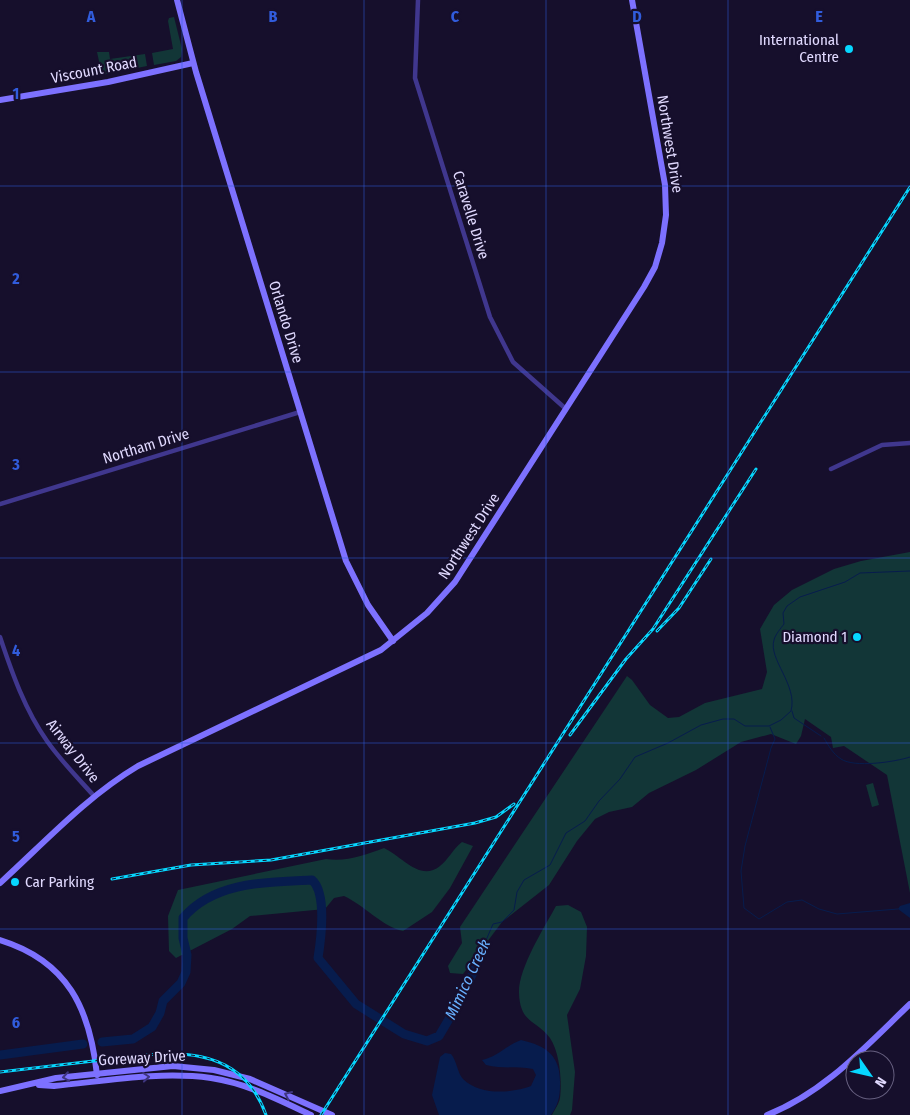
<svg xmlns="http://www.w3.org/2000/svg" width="910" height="1115" font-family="'Fira Sans Condensed',sans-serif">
  <rect width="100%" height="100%" fill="#160f2c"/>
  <g fill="#123637">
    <polygon points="174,17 182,49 181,57 176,61 154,65 152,53 173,49 168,21 169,18"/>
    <polygon points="97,52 109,52 110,59 145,54 147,66 102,75"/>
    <polygon points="910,552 910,893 887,775 844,746 833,748 831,737 805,719 801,736 796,744 771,734 741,742 696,770 649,793 632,807 609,812 595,819 577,841 549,885 502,922 463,974 450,973 448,966 462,943 460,927 627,676 632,680 650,705 668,718 679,717 705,703 762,689 767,672 760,629 774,605 792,590 834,569 861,561"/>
    <polygon points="873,783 879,805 872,807 866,785"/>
    <path d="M462,842L473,846L450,888L432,912L403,931C381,926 364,905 344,896L334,898L325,909L250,916L232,929L176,958L169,951L168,916L178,890L326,859C347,862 365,855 384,848C403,857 420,882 440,866C448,860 453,849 462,842Z"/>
    <path d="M568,905L581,912L587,927L586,956L580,989L567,1015L575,1072L572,1110L570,1115H552C555,1109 559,1104 560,1098C562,1081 560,1053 550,1038C537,1020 520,1024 519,993C518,969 544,928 556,906Z"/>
  </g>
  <g fill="#071c4d">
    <polygon points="910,903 910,918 898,909 900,906"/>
    <path d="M521,1040C548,1046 561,1057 560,1085C560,1097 558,1105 551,1115H439L432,1095L440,1057L445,1053L451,1054C457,1061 457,1072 463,1079C480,1096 512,1093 531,1086L536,1075L533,1069C517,1066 502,1069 486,1065L482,1060C497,1057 507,1045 521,1040Z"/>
  </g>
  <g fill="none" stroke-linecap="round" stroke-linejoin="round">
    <g stroke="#071c4d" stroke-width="1">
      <polyline points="792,711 794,718 821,736"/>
      <polyline points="770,727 775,739 771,748 745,846 741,871 744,908 759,919 787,902 802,900 819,909 837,914 898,909"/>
      <path d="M824,738C828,745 833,754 841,759C854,768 895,762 910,757"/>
      <path d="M484,945L493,924L502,922L514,910L517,892L524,880L550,865L566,833L585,821L599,801L620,779L635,757L668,743L701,725L723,719H734L745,726H769L781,720L791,711C798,685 768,659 774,640C775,635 781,628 784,624L783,613L787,606L800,597L845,582L860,573L910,571"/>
    </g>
    <g stroke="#071c4d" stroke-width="9">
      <path d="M102,1042L133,1039L152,1027L160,1013L163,1001L181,983L186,972L187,955L183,938V918C214,881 268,882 312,880C327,893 321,939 318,958L356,1004L404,1034L427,1041L439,1036L449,1019L474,971L484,945"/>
      <polyline points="0,1055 83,1044"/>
    </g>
    <g stroke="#40378e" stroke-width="4.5">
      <polyline points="418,0 415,78 490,317 513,362 566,409"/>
      <polyline points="831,469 882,445 910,443"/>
      <polyline points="0,504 300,412"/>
      <path d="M0,637C12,673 25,710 47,741C61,761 78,778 94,796"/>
    </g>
    <g stroke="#7d71ff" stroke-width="6">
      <polyline points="177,0 196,72 346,561 368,605 393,641"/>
      <polyline points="0,100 108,82 193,63"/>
      <path d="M0,883C44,843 86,797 138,766L381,650L427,613L455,582L644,287L655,267L662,243L666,215L665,185L632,0"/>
      <path d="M0,940C68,961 90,1009 97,1075"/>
      <path d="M39,1085L54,1086C106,1081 159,1071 211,1078C246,1083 279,1100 311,1115"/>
      <polyline points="0,1091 56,1078 173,1066 214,1070 250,1079 332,1115"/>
      <path d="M767,1115C824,1093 866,1046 910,1004"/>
    </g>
    <defs>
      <g id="rail">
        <polyline points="657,631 679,608 711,559"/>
        <polyline points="570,735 626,659 653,629 756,469"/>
        <polyline points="112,879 191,865 271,860 475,823 496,817 514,804"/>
        <path d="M0,1072C34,1068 68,1064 102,1060C165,1052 239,1039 266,1115"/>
        <polyline points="321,1115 910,187"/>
      </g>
    </defs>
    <use href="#rail" stroke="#06d7ff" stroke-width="3"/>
    <use href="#rail" stroke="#160f2c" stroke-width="1" stroke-dasharray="4" stroke-linecap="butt"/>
  </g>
  <defs><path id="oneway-chevron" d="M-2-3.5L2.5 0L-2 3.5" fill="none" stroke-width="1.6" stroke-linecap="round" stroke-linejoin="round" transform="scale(1.25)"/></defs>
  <g stroke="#3f3680">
    <use href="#oneway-chevron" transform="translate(66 1077) rotate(172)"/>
    <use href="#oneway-chevron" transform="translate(146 1077) rotate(-5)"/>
    <use href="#oneway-chevron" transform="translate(288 1095) rotate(-156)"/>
  </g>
  <path fill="none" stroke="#315cdc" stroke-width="1" stroke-opacity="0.55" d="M182,0V1115M364,0V1115M546,0V1115M728,0V1115M0,186H910M0,372H910M0,558H910M0,743H910M0,929H910"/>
  <g fill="#06d7ff" stroke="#160f2c" stroke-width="2">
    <circle cx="849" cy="49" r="5"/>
    <circle cx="857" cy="637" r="5"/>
    <circle cx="15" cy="882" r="5"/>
  </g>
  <g text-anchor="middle" stroke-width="4.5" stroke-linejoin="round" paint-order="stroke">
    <g font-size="15" fill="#e1daff" stroke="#160f2c" text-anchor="end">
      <text x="839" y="45">International<tspan x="839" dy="17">Centre</tspan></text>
      <text x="847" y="642">Diamond 1</text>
      <text x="25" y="887" text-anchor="start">Car Parking</text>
    </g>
    <g font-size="15" fill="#e1daff" stroke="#160f2c">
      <text transform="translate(94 70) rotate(-11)" y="5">Viscount Road</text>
      <text transform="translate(670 144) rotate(81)" y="5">Northwest Drive</text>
      <text transform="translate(471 215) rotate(73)" y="5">Caravelle Drive</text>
      <text transform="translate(286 322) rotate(73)" y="5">Orlando Drive</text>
      <text transform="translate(146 446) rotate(-17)" y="5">Northam Drive</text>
      <text transform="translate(469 536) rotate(-57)" y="5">Northwest Drive</text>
      <text transform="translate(73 751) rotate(52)" y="5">Airway Drive</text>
      <text transform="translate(142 1058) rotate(-3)" y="5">Goreway Drive</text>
    </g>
    <g font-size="16" font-style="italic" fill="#68b0ff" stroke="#160f2c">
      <text transform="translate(467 979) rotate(-65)" y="6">Mimico Creek</text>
    </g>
  </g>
  <g font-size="16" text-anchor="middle" font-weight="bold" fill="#315cdc" stroke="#160f2c" stroke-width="4.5" stroke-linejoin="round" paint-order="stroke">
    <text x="91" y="22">A</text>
    <text x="273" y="22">B</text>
    <text x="455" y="22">C</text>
    <text x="637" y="22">D</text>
    <text x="819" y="22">E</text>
    <text x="16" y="99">1</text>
    <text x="16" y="284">2</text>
    <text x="16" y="470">3</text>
    <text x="16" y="656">4</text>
    <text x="16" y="842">5</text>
    <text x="16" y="1028">6</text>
  </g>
  <g transform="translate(870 1075) rotate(124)"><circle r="24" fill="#160f2c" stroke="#676080"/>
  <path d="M0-4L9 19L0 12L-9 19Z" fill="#06d7ff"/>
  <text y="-8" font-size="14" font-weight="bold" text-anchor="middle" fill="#e1daff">N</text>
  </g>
</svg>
